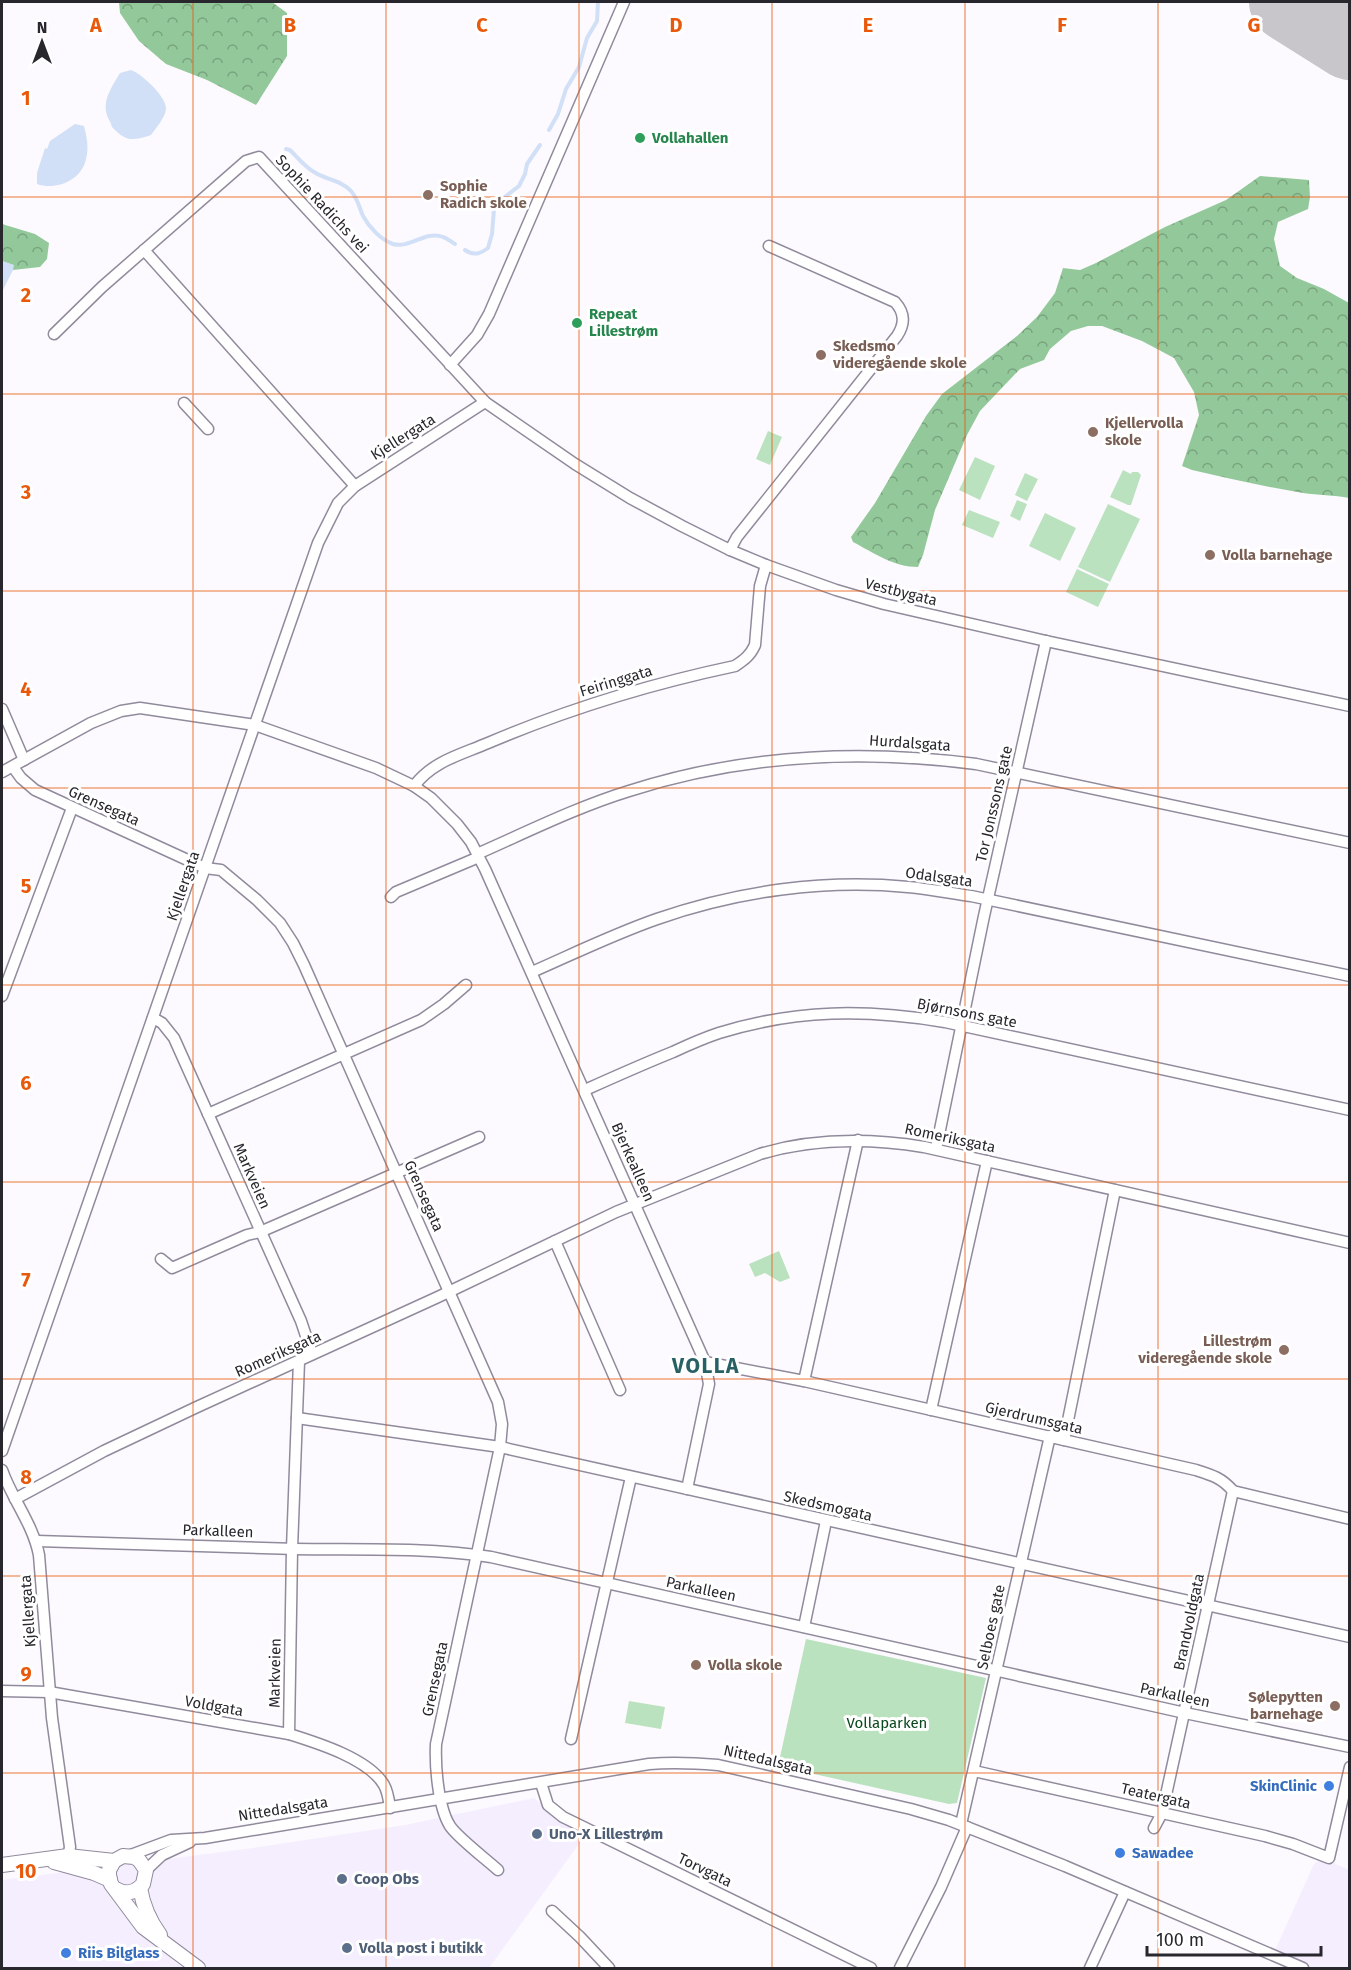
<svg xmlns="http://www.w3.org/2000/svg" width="1351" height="1970" font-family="'Fira Sans',sans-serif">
  <defs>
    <pattern id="forest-crowns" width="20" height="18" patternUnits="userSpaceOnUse" patternTransform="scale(1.5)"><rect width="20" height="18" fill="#93c99a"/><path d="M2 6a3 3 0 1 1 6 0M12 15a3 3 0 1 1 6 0" fill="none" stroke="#78a37e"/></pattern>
  </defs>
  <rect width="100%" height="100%" fill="#fcfafe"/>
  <g fill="#f5eeff">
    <polygon points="534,1798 584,1837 489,1968 2,1968 2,1880 253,1848 405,1825"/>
    <polygon points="1323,1858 1349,1870 1349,1968 1294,1968 1273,1955 1314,1864"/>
  </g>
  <g fill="url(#forest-crowns)">
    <polygon points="119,2 272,2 287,13 287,56 256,105 207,80 166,64 139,41 120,13"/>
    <path d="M1260,176L1309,180L1310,197L1308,209L1278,222L1274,239L1280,266L1297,278L1324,289L1349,303V498C1334,495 1318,495 1303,493C1265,487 1228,478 1192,470L1182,466L1199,415L1194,392L1174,358L1142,341L1102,326H1088L1071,331L1050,349L1044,360L1020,369L980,411L967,435L935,510L923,555L918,567C894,567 874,553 853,542L851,537L875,503L926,416L942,394L1017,336L1037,317L1055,293L1063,268L1080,270L1096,263L1165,227L1226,200Z"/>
    <polygon points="2,224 35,234 49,243 47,259 40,267 13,270 13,265 2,261"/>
  </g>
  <g fill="#bbe2bf">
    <polygon points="768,431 782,437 770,465 756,459"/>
    <polygon points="975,457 995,466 980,500 959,490"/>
    <polygon points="1123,470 1131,474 1132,472 1138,472 1141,475 1131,505 1128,505 1110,497"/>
    <polygon points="1025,473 1038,479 1027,501 1015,495"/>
    <polygon points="1017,500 1027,504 1020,521 1010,516"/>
    <polygon points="1108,504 1140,519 1110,582 1078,567"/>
    <polygon points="969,510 1000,522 993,538 962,525"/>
    <polygon points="1045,513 1076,528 1060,561 1029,546"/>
    <polygon points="1077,569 1109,584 1098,607 1066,592"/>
    <polygon points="779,1251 790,1278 780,1282 765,1273 755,1277 749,1264"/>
    <polygon points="806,1639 986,1678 957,1803 949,1804 778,1766"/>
    <polygon points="629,1701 665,1707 661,1729 625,1723"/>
  </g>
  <g fill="#d1e0f6">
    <path d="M131,70C142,74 167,97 166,109C165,118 156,128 151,135C132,141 126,142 112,127C110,120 109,121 107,115C102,100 113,85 120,73Z"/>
    <path d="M75,124L84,126C87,137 89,149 86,159C82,180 56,191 37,184V173L45,148L47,149L50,141Z"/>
    <polygon points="2,261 14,265 13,270 2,292"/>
  </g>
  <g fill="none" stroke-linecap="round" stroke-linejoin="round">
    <g stroke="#d1e0f6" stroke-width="4">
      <polyline points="549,130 558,114 566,89 579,67 587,38 597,21 598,2"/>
      <path d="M286,149L290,150C298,158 305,167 314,172C326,180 341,180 351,191C358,199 359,207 363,216C369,227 381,240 393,244C410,249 425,230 443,237C447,238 451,242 455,244"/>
      <path d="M465,250C474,256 480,254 488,248L492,234L494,209L497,203L519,186L525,174L527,164L540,145"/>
    </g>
    <g stroke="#c8c6ca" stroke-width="32">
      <polyline points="1350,3 1338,15 1340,27 1350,40"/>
      <path d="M1293,5C1320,16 1323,12 1350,3"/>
    </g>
    <polyline stroke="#c8c6ca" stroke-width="78" points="1288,2 1350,41"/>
    <defs>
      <g id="minor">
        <polyline points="144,250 355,486"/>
        <polyline points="54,334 102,287 246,161 259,157 485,402 575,464 630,498 682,526 730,550 766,565 836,590 884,604 1046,641 1350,706"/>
        <polyline points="450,365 477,335 489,314 624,2"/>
        <polyline points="184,403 208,429"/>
        <path d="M730,550L737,537L897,336C905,324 905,313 895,302L769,246"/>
        <polyline points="2,709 24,760"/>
        <path d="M13,767L21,778L35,790L205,868L221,870L257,900L280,923L293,943L304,965L498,1402L502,1424L500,1447L436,1744C435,1766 438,1807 450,1826C457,1837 487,1860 498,1870"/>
        <polyline points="2,772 91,723 121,711 140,708 255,725 376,768 414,786 431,798 457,824 471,842 485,869 705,1362 709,1384 687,1489"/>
        <path d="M414,786C433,761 460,755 488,743C568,709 650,684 735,666C744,660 750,656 755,645L760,586L766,565"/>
        <path d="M477,854C527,832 577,807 629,791C741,755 859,749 976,764L1350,843"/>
        <polyline points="391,897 396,892 479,857"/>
        <path d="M532,972C573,954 614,934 657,919C737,891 824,879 908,887C929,889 950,893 971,896L1350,976"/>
        <polyline points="2,996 72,808"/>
        <polyline points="153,1018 162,1023 174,1038 301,1321 312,1354"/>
        <path d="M585,1090C614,1077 643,1064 673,1052C688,1045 704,1038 719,1033C797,1009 866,1009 945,1022L1350,1110"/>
        <polyline points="208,1114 421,1020 444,1004 466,985"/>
        <polyline points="936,1149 984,916 1046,641"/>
        <polyline points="555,1241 620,1390"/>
        <polyline points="161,1259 172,1268 247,1235 260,1232 479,1137"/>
        <path d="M705,1362L804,1381L1196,1470C1212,1475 1222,1478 1233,1491L1350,1519"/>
        <polyline points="804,1381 858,1140"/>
        <polyline points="931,1410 987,1161"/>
        <polyline points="297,1418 500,1447 1350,1637"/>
        <polyline points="1064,1440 1115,1190"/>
        <polyline points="2,1451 318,543 338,503 355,486 485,402"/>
        <path d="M2,1470C12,1499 33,1524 39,1555L52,1718L70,1847L67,1864"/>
        <path d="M15,1499L104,1451L197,1407L438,1297L616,1212L760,1154C814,1138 868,1138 924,1147L1350,1243"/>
        <path d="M37,1541C122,1544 208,1547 294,1549C360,1550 425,1547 491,1557L1185,1713L1350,1747"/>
        <polyline points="804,1627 826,1521"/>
        <path d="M2,1691L49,1692L289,1734C318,1743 369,1759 384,1785C388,1792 389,1801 390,1808"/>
        <polyline points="289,1734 292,1549 299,1361"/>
        <polyline points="571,1739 631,1477"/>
        <polyline points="974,1771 1265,1836 1293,1844 1329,1858 1350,1767"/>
        <polyline points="541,1783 548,1805 563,1817 871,1968"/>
        <polyline points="961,1824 1050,1436"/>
        <polyline points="1154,1828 1162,1813 1233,1491"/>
        <path d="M128,1856L171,1840L205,1838L649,1764C673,1762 694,1763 718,1765L911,1809L949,1820L1065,1866L1303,1968"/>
        <polyline points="146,1870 162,1855 190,1842"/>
        <polyline points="552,1911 580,1937 609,1968"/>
        <polyline points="900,1968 941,1887 967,1827"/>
        <polyline points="1090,1968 1125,1892"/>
      </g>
      <g id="major">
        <polyline points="54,1862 94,1873 110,1880"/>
        <polyline points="2,1865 68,1856 114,1861"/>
        <path d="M140,1888C143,1906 149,1920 160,1935"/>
        <path d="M116,1889C126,1895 135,1893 143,1884L146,1870L139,1860L134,1857L123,1856L114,1861L109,1870V1875L111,1884L143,1927L198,1968"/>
      </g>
    </defs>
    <use href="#minor" stroke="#918a9c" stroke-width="13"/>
    <use href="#major" stroke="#918a9c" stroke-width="16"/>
    <use href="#minor" stroke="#fff" stroke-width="10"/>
    <use href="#major" stroke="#fff" stroke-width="14"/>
  </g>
  <path fill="none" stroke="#e8590c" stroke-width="1.5" stroke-opacity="0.55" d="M193,2V1968M386,2V1968M579,2V1968M772,2V1968M965,2V1968M1158,2V1968M2,197H1350M2,394H1350M2,591H1350M2,788H1350M2,985H1350M2,1182H1350M2,1379H1350M2,1576H1350M2,1773H1350"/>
  <g fill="#2e9e5b" stroke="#fff" stroke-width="2">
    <circle cx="640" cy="138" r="6"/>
    <circle cx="577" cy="323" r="6"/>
  </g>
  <g fill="#8d6e63" stroke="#fff" stroke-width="2">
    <circle cx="428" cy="195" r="6"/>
    <circle cx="821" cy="355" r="6"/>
    <circle cx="1093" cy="432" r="6"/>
    <circle cx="1210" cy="555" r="6"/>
    <circle cx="1284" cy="1350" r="6"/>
    <circle cx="696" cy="1665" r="6"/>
    <circle cx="1335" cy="1706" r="6"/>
  </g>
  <g fill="#3f7fe0" stroke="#fff" stroke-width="2">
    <circle cx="1329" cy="1786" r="6"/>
    <circle cx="1120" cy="1853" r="6"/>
    <circle cx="66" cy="1953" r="6"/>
  </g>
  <g fill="#5c6f8a" stroke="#fff" stroke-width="2">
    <circle cx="537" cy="1834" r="6"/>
    <circle cx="342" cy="1879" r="6"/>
    <circle cx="347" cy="1948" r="6"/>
  </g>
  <g text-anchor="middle" stroke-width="6" stroke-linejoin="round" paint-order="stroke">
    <g font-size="15" font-weight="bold" fill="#27864d" stroke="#fff" text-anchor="start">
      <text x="652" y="143">Vollahallen</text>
      <text x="589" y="319">Repeat<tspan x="589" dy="17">Lillestrøm</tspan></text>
    </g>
    <g font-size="15" font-weight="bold" fill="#785e54" stroke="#fff" text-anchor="start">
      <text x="440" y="191">Sophie<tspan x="440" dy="17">Radich skole</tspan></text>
      <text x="833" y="351">Skedsmo<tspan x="833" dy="17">videregående skole</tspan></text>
      <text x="1105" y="428">Kjellervolla<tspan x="1105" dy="17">skole</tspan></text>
      <text x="1222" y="560">Volla barnehage</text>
      <text x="1272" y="1346" text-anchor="end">Lillestrøm<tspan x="1272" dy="17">videregående skole</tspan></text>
      <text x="708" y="1670">Volla skole</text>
      <text x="1323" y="1702" text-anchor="end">Sølepytten<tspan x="1323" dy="17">barnehage</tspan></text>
    </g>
    <g font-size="15" fill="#29272e" stroke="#fff">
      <text transform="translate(322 204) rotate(47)" y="5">Sophie Radichs vei</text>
      <text transform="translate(403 437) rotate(-32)" y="5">Kjellergata</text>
      <text transform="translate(901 592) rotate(14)" y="5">Vestbygata</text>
      <text transform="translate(616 681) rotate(-17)" y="5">Feiringgata</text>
      <text transform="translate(910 743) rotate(4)" y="5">Hurdalsgata</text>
      <text transform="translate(994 804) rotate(-77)" y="5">Tor Jonssons gate</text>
      <text transform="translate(104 806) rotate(24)" y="5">Grensegata</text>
      <text transform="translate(939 877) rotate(8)" y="5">Odalsgata</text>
      <text transform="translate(183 886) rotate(-71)" y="5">Kjellergata</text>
      <text transform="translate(967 1013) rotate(11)" y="5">Bjørnsons gate</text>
      <text transform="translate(950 1138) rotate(12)" y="5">Romeriksgata</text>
      <text transform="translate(633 1162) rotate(66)" y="5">Bjerkealleen</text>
      <text transform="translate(252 1176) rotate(66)" y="5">Markveien</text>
      <text transform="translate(424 1196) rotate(66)" y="5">Grensegata</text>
      <text transform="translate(278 1354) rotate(-24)" y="5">Romeriksgata</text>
      <text transform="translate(1034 1418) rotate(13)" y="5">Gjerdrumsgata</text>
      <text transform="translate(828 1506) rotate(13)" y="5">Skedsmogata</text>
      <text transform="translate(218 1531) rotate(2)" y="5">Parkalleen</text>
      <text transform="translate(701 1589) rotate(12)" y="5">Parkalleen</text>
      <text transform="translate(28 1611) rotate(-94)" y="5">Kjellergata</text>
      <text transform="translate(1189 1622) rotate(-78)" y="5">Brandvoldgata</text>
      <text transform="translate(991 1627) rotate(-78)" y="5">Selboes gate</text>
      <text transform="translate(275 1673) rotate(-89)" y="5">Markveien</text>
      <text transform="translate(435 1679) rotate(-78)" y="5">Grensegata</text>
      <text transform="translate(1175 1695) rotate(12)" y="5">Parkalleen</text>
      <text transform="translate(214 1706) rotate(10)" y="5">Voldgata</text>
      <text transform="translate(768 1760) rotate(13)" y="5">Nittedalsgata</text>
      <text transform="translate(1156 1796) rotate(13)" y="5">Teatergata</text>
      <text transform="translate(283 1809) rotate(-9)" y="5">Nittedalsgata</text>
      <text transform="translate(705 1870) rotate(26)" y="5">Torvgata</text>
    </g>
    <g font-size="15" fill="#0a471c" stroke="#fff">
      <text x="887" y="1728">Vollaparken</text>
    </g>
    <g font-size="15" font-weight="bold" fill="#366cbe" stroke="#fff" text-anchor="start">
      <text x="1317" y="1791" text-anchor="end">SkinClinic</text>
      <text x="1132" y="1858">Sawadee</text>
      <text x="78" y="1958">Riis Bilglass</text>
    </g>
    <g font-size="15" font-weight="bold" fill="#4e5e75" stroke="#fff" text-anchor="start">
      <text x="549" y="1839">Uno-X Lillestrøm</text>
      <text x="354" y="1884">Coop Obs</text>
      <text x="359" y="1953">Volla post i butikk</text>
    </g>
    <g font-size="21" font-weight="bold" letter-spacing="1.5" fill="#276165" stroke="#fff">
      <text x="706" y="1373">VOLLA</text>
    </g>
  </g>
  <g font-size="20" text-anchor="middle" font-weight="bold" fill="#e8590c" stroke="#fff" stroke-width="6" stroke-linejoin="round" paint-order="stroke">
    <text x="96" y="32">A</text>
    <text x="290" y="32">B</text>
    <text x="482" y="32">C</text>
    <text x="676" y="32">D</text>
    <text x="868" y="32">E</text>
    <text x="1062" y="32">F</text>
    <text x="1254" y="32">G</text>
    <text x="26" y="105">1</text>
    <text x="26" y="302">2</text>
    <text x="26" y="499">3</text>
    <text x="26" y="696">4</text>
    <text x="26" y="893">5</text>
    <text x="26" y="1090">6</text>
    <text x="26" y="1287">7</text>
    <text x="26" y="1484">8</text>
    <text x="26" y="1681">9</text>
    <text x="26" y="1878">10</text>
  </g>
  <rect width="1351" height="1970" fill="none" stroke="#29272e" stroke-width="6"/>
  <g transform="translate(42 42)" stroke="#ffffff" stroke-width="4.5" paint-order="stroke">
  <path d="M0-4.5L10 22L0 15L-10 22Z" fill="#29272e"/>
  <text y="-9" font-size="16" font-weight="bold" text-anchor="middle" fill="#29272e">N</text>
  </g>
  <path d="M1147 1946v9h174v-9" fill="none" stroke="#29272e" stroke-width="3"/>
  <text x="1156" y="1946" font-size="18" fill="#29272e" stroke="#ffffff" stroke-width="4.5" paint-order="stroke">100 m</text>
</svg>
